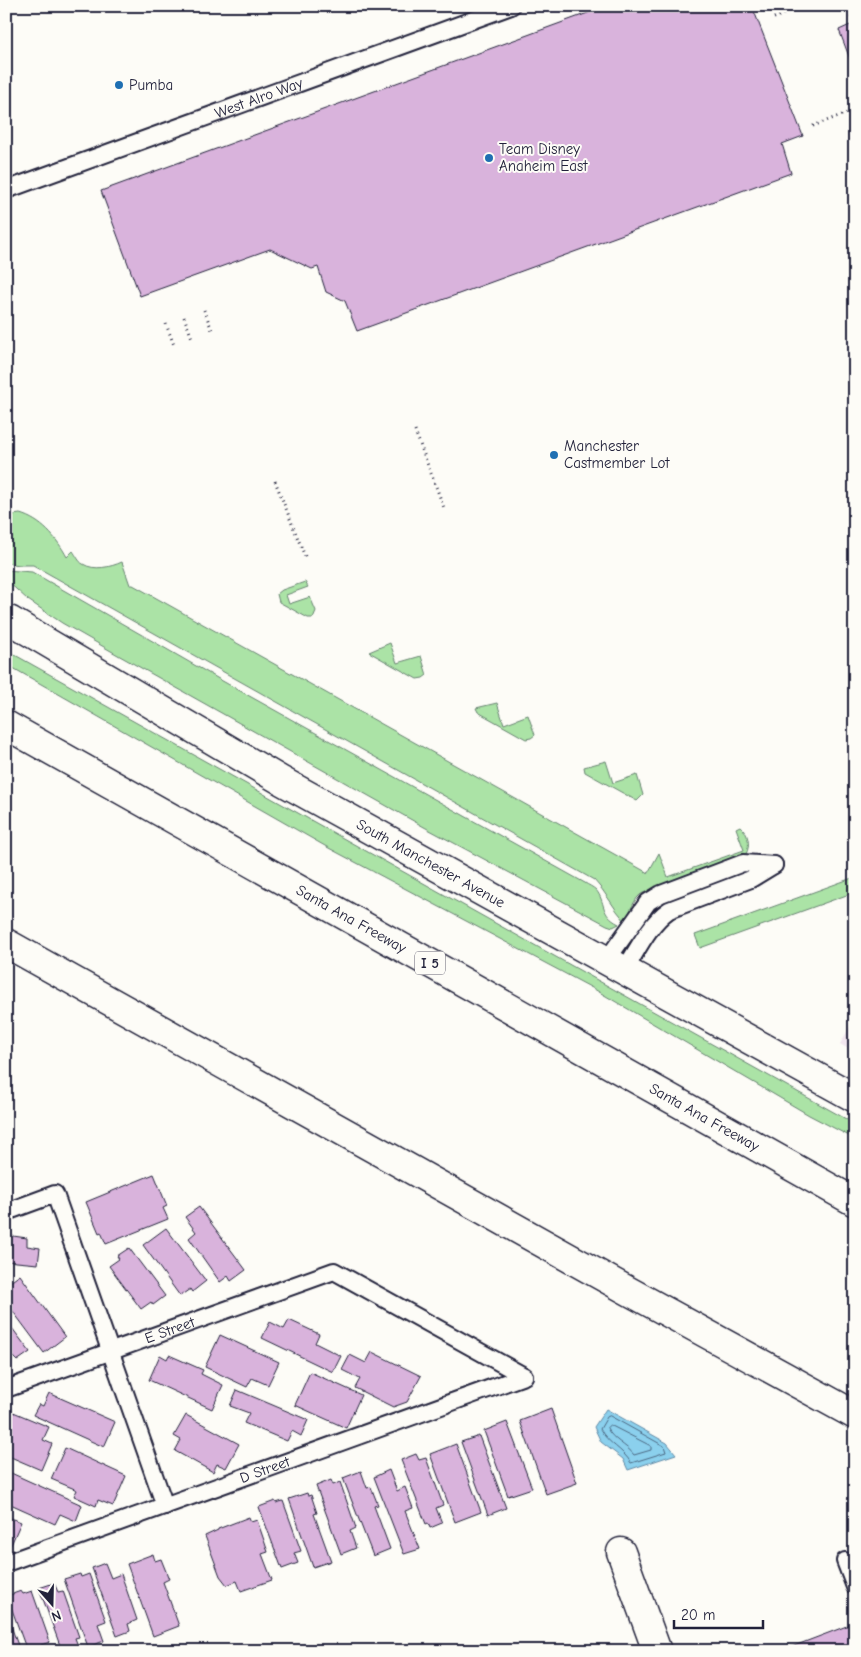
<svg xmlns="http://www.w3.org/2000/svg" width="861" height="1657" font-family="'Comic Neue',sans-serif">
  <rect width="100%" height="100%" fill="#fdfcf7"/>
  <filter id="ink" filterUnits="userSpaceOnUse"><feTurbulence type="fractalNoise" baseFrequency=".02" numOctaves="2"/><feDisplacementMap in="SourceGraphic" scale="10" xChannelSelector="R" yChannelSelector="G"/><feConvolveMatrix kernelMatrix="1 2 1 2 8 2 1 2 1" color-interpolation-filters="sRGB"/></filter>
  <g filter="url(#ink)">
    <polygon fill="#f2e6ef" points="855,1018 855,1053 840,1044"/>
    <g fill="#abe3a6" stroke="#668270">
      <path d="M20,514C41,520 57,538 67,557L73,551C76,555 79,562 83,564C94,571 111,567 122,562L130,585H133L648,873L659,853L668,877L744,850L736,828L740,826C748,832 751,845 746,854L661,885C655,889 649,890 643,893C634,897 630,913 625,921C613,908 606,892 594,880L33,565H20L6,563V516Z"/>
      <path d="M6,570L32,572L217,678L585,883C588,885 593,887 596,890C606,902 600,915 619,924L613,927L607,925L426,828L118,655L62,623L28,600L6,580Z"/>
      <polygon points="305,582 308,587 286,595 289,604 310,597 316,611 313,618 308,618 279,602 277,594 282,590"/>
      <polygon points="390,643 397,663 421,656 427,675 423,678 417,679 369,652"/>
      <polygon points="6,650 855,1124 855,1139 809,1115 594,989 325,846 6,664"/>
      <polygon points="497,703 504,724 528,715 535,735 531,738 526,739 478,712 476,708"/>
      <polygon points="606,761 613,783 637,775 643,795 637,801 585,772 584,767"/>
      <polygon points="855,877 855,892 700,948 695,935"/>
    </g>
    <polygon fill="#8bd0ed" stroke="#618aa6" points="606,1409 667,1443 676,1454 628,1470 623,1459 601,1442 594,1427"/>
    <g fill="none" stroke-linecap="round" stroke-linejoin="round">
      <g stroke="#4c6882" stroke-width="1">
        <path d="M610,1416L664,1446L666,1452L631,1463C623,1449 608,1444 600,1429L607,1417Z"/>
        <path d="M610,1425L651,1446V1450L634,1455C627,1445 612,1440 607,1428Z"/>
      </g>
    </g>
    <g fill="#d9b3dc" stroke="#22223b">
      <polygon points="607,6 752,6 803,136 782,144 791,173 357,331 345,301 326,292 318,267 312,269 270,249 140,296 101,191"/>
      <polygon points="850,25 855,38 855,57 850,59 839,30"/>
      <polygon points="154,1174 167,1206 163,1208 168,1219 106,1244 101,1232 99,1233 86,1202"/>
      <polygon points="199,1207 246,1270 231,1281 228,1276 220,1282 189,1238 196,1232 185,1217"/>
      <polygon points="166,1228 206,1281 192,1292 190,1289 180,1296 143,1245"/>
      <polygon points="6,1235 27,1238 27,1246 40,1248 38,1264 6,1261"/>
      <polygon points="129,1248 165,1296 153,1305 151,1302 141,1309 109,1266 119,1259 117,1256"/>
      <polygon points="20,1275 65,1337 44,1353 6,1302 6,1285"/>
      <polygon points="6,1320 30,1352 17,1361 13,1357 6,1361"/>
      <polygon points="289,1320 319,1334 315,1343 341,1356 333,1372 262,1338 270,1322 284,1329"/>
      <polygon points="220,1335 279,1362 268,1385 252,1378 247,1387 205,1367"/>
      <polygon points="372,1352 421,1376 407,1402 393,1407 355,1388 360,1379 342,1370 350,1355 366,1363"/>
      <polygon points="160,1355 167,1359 169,1355 203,1370 201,1374 223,1385 212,1409 149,1380"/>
      <polygon points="310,1372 361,1395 346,1428 295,1405"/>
      <polygon points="237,1390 308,1420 301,1436 292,1431 287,1441 244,1423 249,1413 230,1406"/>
      <polygon points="49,1393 115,1422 104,1447 33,1415 39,1404 43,1406"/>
      <polygon points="551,1409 577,1483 546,1494 520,1421"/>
      <polygon points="11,1411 49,1427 43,1440 52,1444 41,1470 6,1455 6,1414"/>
      <polygon points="186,1415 239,1444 226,1468 217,1464 213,1472 175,1451 181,1440 174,1436"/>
      <polygon points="507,1422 532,1488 508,1496 484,1431"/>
      <polygon points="479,1436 506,1508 488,1515 461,1442"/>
      <polygon points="456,1444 481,1512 455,1522 430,1454"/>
      <polygon points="65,1448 126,1476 113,1506 98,1500 96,1506 74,1496 77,1490 51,1479"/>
      <polygon points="416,1454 419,1460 426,1458 443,1505 436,1508 442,1523 430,1528 428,1523 426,1524 401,1460"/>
      <polygon points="389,1470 397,1491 405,1487 413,1508 405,1511 420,1549 404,1554 374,1477"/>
      <polygon points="361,1471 367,1488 371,1487 378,1505 374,1506 390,1549 373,1556 343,1478"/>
      <polygon points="11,1473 82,1505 76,1521 60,1514 55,1524 6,1502 10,1491 6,1489 6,1483"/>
      <polygon points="331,1480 333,1485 340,1482 356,1528 350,1531 356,1548 341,1554 316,1486"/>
      <polygon points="307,1493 308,1496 311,1495 317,1513 314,1514 331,1561 313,1567 289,1499"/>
      <polygon points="275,1501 276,1503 283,1501 301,1551 294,1553 298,1563 282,1569 259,1507"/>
      <polygon points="6,1516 21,1522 10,1547 6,1546"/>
      <polygon points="249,1517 251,1522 257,1520 268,1552 262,1554 272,1580 241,1591 237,1581 227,1585 220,1576 205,1536 218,1530 218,1529"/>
      <polygon points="153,1554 155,1561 161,1559 169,1579 163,1582 179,1626 153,1636 127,1564"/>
      <polygon points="105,1563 111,1578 121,1574 137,1620 128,1624 130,1631 117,1636 92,1568"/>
      <polygon points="80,1574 81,1577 89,1574 106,1621 98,1624 104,1641 88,1647 64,1579"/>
      <polygon points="54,1583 58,1592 63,1591 79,1637 75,1638 78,1646 64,1651 62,1651 39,1588"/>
      <polygon points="21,1591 23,1594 32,1591 50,1642 41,1645 43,1651 27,1651 7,1596"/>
      <polygon points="6,1612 20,1651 6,1651"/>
      <polygon points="852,1624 855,1632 855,1644 849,1646 851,1651 781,1651"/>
    </g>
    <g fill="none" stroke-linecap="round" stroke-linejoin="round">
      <defs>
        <g id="service">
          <path id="s1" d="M6,190L511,6"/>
          <polyline points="606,961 648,902 661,894 743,863 774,865"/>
          <path d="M624,971C638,949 649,924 669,910L751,879L774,865"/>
          <polyline points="6,1212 55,1194 165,1506"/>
          <path id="s2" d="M6,1389L334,1271L524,1376"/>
          <polyline points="845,1561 855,1587"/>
          <path id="s3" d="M6,1563L524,1376"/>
        </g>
        <polyline id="minor" points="621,1552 657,1651"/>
        <g id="tertiary">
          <path id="s4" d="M6,619L11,621L282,781L855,1098"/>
        </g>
        <g id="motorway">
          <path id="s5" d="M6,725L855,1202"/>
          <polyline points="6,943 625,1289 855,1415"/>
        </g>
      </defs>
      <use href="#service" stroke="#22223b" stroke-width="20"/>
      <use href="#minor" stroke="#22223b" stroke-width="31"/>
      <use href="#tertiary" stroke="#22223b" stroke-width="31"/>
      <use href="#motorway" stroke="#22223b" stroke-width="31"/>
      <g stroke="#22223b" stroke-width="3" stroke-dasharray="1 4" stroke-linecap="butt">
        <polyline points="848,6 855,26"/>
        <polyline points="774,18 802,6"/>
        <polyline points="813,126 855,110"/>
        <polyline points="204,310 212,330"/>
        <polyline points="184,317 192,338"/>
        <polyline points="166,324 174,345"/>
        <polyline points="415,431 444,508"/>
        <polyline points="275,481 306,559"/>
      </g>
      <use href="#service" stroke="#fdfcf7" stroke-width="16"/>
      <use href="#minor" stroke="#fdfcf7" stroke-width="28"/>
      <use href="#tertiary" stroke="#fdfcf7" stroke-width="28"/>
      <use href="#motorway" stroke="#fdfcf7" stroke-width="28"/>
    </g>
  </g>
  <g fill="#1f6fb2" stroke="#fdfcf7" stroke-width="2">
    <circle cx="119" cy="85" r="5"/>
    <circle cx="489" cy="158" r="5"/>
    <circle cx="554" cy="455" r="5"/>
  </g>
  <g text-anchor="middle" stroke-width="4" stroke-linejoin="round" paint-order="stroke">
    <rect fill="#fdfcf7" stroke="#646373" stroke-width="1" x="415" y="951.5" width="30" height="23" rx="4"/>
    <g font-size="14" font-weight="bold" fill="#22223b">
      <text x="430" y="968">I 5</text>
    </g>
    <g font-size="15" fill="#22223b" stroke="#fdfcf7" text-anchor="start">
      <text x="129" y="90">Pumba</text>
      <text x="499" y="154">Team Disney<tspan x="499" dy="17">Anaheim East</tspan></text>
      <text x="564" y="451">Manchester<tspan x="564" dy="17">Castmember Lot</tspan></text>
    </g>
    <g font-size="15" fill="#22223b" stroke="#fdfcf7">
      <text dy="5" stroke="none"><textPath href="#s1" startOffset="269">West Alro Way</textPath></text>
      <text dy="5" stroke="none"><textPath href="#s4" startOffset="490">South Manchester Avenue</textPath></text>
      <text dy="5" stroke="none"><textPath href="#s5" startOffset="396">Santa Ana Freeway</textPath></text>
      <text dy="5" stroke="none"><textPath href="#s5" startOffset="801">Santa Ana Freeway</textPath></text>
      <text dy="5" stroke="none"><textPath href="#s2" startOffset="174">E Street</textPath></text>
      <text dy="5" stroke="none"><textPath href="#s3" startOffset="275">D Street</textPath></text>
    </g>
  </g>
  <rect width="861" height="1657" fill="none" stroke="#fdfcf7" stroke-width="25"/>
  <rect x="12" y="12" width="836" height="1632" fill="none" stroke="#22223b" stroke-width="2" filter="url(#ink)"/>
  <g transform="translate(52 1604) rotate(160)" stroke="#fdfcf7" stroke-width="4" paint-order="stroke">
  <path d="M0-4L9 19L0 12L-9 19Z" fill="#22223b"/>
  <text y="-8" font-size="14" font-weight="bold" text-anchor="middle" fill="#22223b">N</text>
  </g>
  <path d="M674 1620v8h89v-8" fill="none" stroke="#22223b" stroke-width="2.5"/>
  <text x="681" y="1620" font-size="15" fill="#22223b" stroke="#fdfcf7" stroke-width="4" paint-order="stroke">20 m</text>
</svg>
